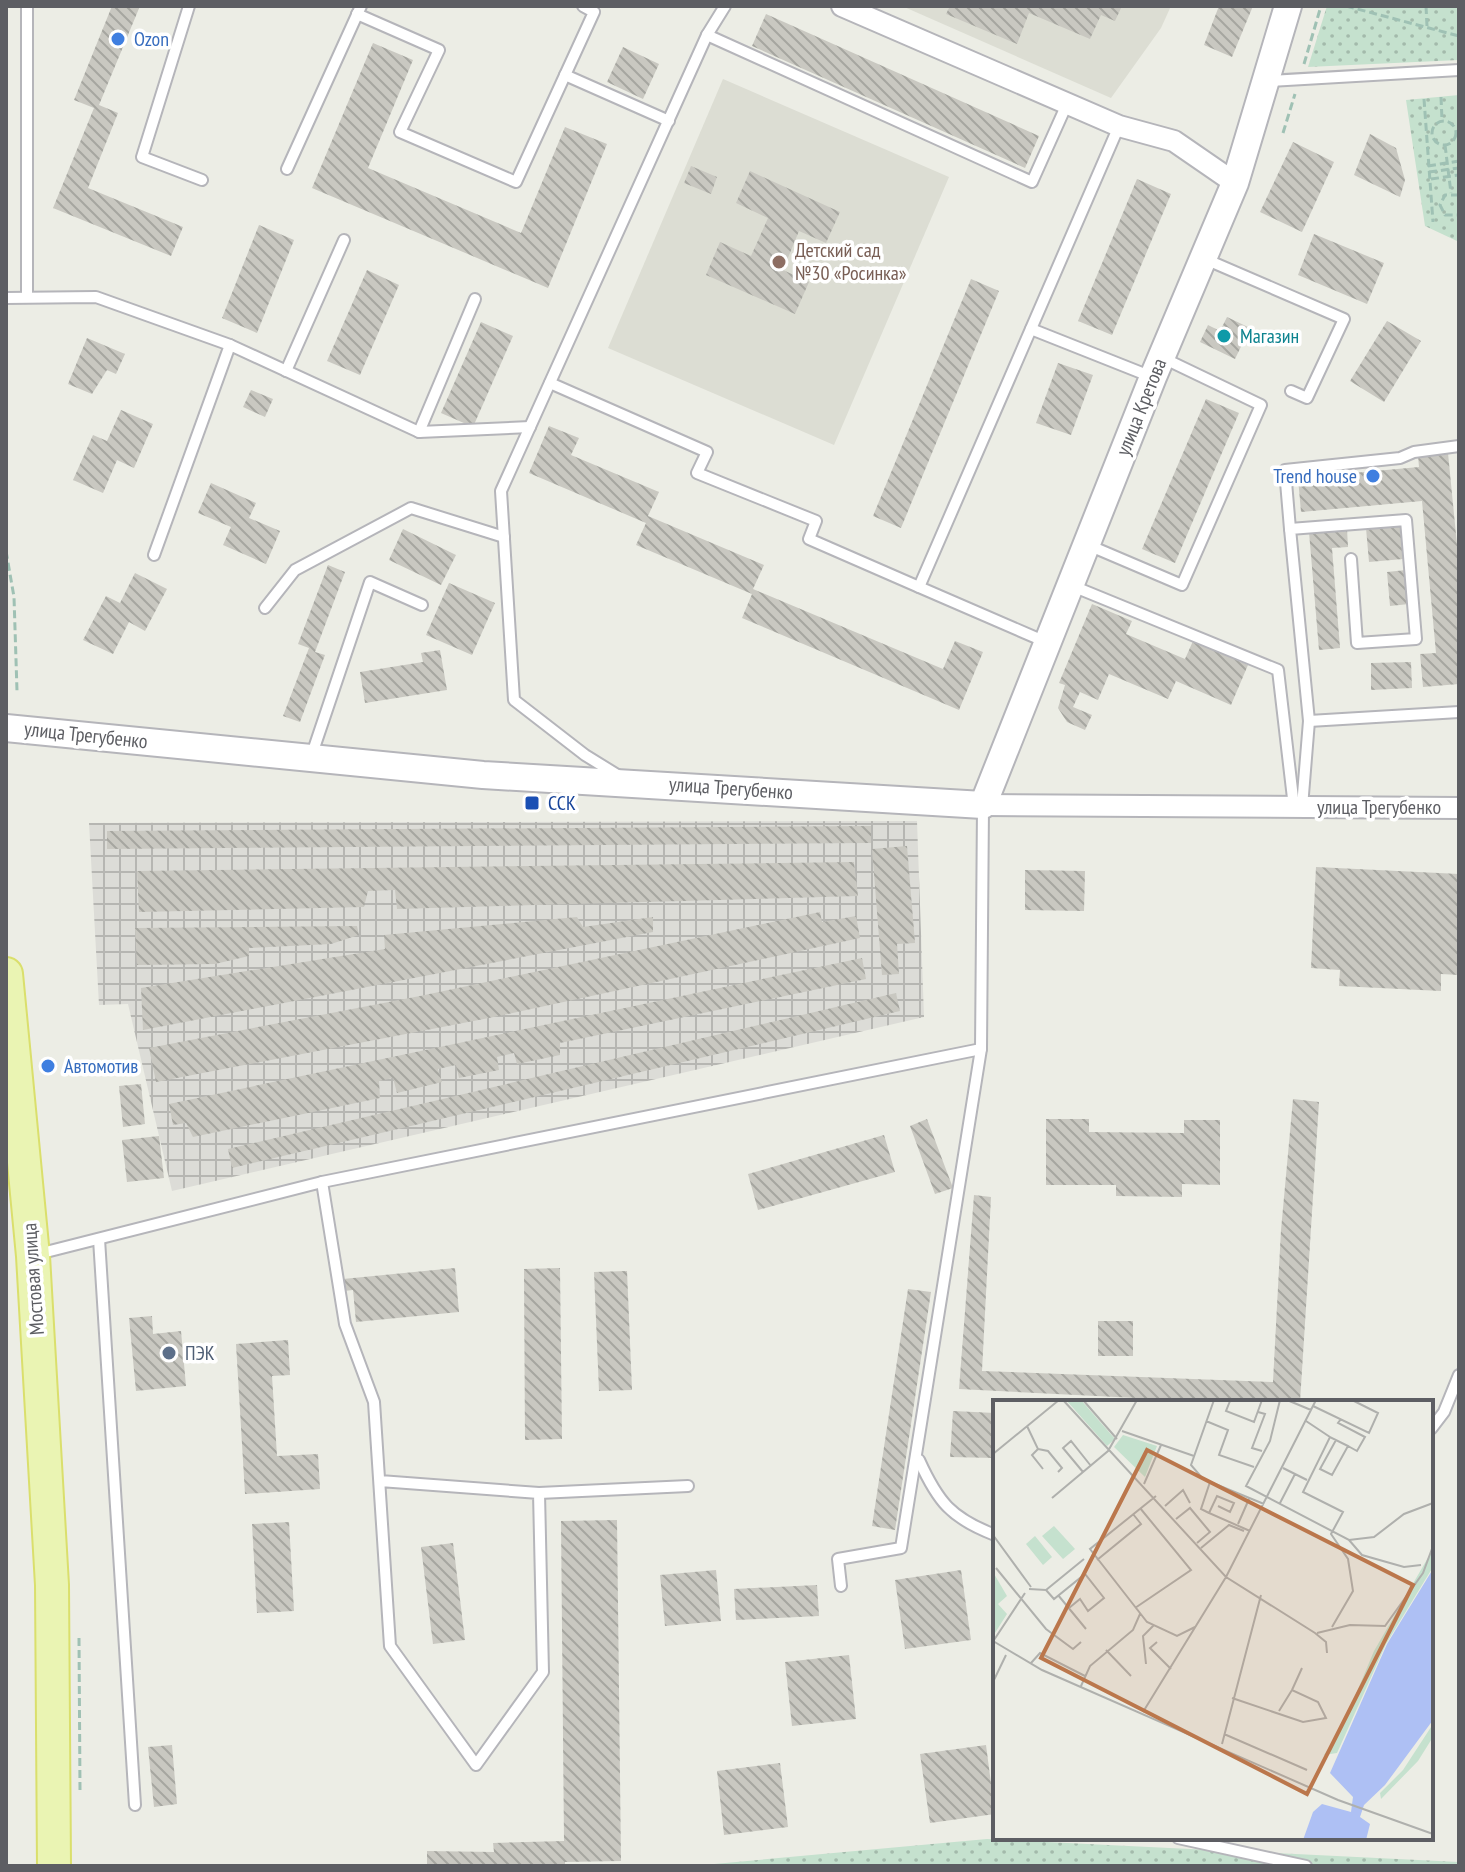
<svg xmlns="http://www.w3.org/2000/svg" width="1465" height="1872" font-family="'PT Sans Narrow',sans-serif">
  <defs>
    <pattern id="industrial-grid" width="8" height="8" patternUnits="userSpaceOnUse" patternTransform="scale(2)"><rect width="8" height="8" fill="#dcdcd7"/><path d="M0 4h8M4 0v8" fill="none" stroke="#b6b6b2"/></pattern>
    <pattern id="park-dots" width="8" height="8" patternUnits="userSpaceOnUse" patternTransform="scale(2)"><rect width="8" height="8" fill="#c5e1ce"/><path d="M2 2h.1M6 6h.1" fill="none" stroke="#a3baab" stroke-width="1.8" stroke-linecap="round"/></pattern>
    <pattern id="building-back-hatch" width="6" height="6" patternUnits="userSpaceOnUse" patternTransform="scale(2)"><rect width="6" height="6" fill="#c9c8c1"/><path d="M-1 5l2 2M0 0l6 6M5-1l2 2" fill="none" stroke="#a6a6a0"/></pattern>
  </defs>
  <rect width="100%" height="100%" fill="#ecede5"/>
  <polygon fill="url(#industrial-grid)" points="917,821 924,1017 172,1191 128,1004 99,1005 89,823"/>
  <g fill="#dcddd3">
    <polygon points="902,6 1171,6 1161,28 1111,98"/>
    <polygon points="723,79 949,177 834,445 608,348"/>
  </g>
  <g fill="url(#park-dots)">
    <polygon points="1327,6 1459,6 1459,60 1308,67"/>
    <polygon points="1459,95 1459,256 1458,256 1457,241 1425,226 1406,100"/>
    <polygon points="987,1839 1459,1862 1459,1866 692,1866"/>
  </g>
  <g fill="url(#building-back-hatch)">
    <polygon points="112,6 140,6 99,105 118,113 88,188 183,227 171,256 53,208 94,108 74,100"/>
    <polygon points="950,6 1122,6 1115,21 1101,15 1090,39 1029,13 1017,44 946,14"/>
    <polygon points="1219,6 1253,6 1232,57 1204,45"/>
    <polygon points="766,14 1039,136 1025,168 752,46"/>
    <polygon points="373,43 413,60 368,168 521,233 565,127 607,144 548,288 312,188"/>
    <polygon points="623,47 659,64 643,99 607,82"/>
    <polygon points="1370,134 1396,148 1405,180 1400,197 1354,175"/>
    <polygon points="1293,142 1334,162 1302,232 1260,212"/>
    <polygon points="691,166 717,177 711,194 684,183"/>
    <polygon points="750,171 840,212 826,243 799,231 783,270 809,282 795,314 706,275 720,242 751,256 768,218 736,203"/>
    <polygon points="1137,179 1171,194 1112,335 1078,321"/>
    <polygon points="259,225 294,240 257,333 222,318"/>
    <polygon points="1314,234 1384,263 1367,304 1298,275"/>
    <polygon points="367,270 399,285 360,375 327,361"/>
    <polygon points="971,279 999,291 901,528 873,516"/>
    <polygon points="1227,317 1250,328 1235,359 1200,342 1208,325 1220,331"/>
    <polygon points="1387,321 1421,341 1384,402 1350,381"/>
    <polygon points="481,322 513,336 473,427 441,413"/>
    <polygon points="87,338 125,354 116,374 107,370 92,394 68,384"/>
    <polygon points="1058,363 1093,375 1071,435 1036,423"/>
    <polygon points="251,390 273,399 265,417 243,407"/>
    <polygon points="1206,399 1239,413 1175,563 1142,549"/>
    <polygon points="121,410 153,424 134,468 117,460 103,493 73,480 93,435 107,441"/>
    <polygon points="549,426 579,438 571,455 659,492 648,516 764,565 753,589 943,669 955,641 983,652 959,710 742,618 752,594 636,545 646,523 529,473"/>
    <polygon points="1448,453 1459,565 1459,684 1423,687 1420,654 1436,653 1422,501 1301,512 1298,478 1419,467 1418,456"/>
    <polygon points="211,483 256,503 249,518 280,531 266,564 223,545 231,527 198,513"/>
    <polygon points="1400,525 1403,559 1369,562 1366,528"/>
    <polygon points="403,529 456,555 441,585 389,560"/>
    <polygon points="1347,529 1348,547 1332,548 1340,648 1319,650 1309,532"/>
    <polygon points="328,565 345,572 315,652 325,655 300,722 283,716 309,648 298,644"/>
    <polygon points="1406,570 1409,604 1390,606 1387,572"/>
    <polygon points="135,573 167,589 145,631 129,622 113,654 83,640 106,596 120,603"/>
    <polygon points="449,583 495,603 472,655 426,635"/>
    <polygon points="1092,604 1132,621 1126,634 1185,659 1193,641 1248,665 1231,705 1176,681 1168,699 1109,674 1098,700 1080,692 1073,707 1092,715 1085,730 1067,722 1058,708 1065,685 1059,683"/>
    <polygon points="440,650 447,690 365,703 360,672 423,662 421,653"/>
    <polygon points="1411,662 1412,688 1371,690 1371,663"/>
    <polygon points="871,826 871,843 107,849 107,831"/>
    <polygon points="907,846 915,943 897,944 899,974 882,975 872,849"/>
    <polygon points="854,862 858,896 397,909 395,890 368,891 364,907 139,912 137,871"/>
    <polygon points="1316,867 1459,874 1459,975 1441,974 1441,991 1339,986 1340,970 1311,968"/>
    <polygon points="1025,870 1085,871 1084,911 1025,910"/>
    <polygon points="820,912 822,922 856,916 860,938 489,1018 156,1082 149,1048 420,996"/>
    <polygon points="577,917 583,927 653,917 653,932 143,1030 141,988 385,949 384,935"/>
    <polygon points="357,926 359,935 331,944 249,948 249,956 215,964 137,965 135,928"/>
    <polygon points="862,958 866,979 560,1043 560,1055 517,1064 514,1053 497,1057 499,1070 459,1078 456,1065 438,1069 442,1082 397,1093 393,1078 379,1081 380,1098 193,1137 186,1123 173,1125 169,1104"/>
    <polygon points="896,993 900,1011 232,1168 228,1149"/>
    <polygon points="141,1084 145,1124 123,1127 119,1086"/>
    <polygon points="1293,1099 1319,1102 1300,1402 1216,1402 959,1389 974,1195 991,1197 982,1371 1273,1382 1281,1230"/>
    <polygon points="927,1119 953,1188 935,1194 910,1126"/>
    <polygon points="1046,1119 1089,1119 1089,1132 1184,1133 1184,1120 1220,1120 1220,1185 1182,1184 1182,1197 1116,1196 1116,1185 1046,1185"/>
    <polygon points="884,1135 895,1172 758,1210 748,1174"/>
    <polygon points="159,1136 164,1178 127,1182 122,1140"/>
    <polygon points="455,1268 459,1312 356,1322 353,1290 344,1291 343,1279"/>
    <polygon points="560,1268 562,1439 525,1440 524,1269"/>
    <polygon points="627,1271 632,1390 599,1391 594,1272"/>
    <polygon points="908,1289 931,1292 895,1530 872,1526"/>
    <polygon points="152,1316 153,1334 181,1331 186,1386 136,1391 129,1318"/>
    <rect x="1098" y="1321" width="35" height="35"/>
    <polygon points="288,1340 290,1375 272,1376 277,1456 318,1454 320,1489 245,1494 236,1344"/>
    <polygon points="953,1411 995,1413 995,1458 950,1457"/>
    <polygon points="617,1520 621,1861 565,1862 565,1866 427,1866 427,1851 494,1852 493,1843 564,1841 561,1521"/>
    <polygon points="289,1522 294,1611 257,1613 252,1524"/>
    <polygon points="453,1543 465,1640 433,1644 421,1547"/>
    <polygon points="716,1570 721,1621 665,1626 660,1575"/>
    <polygon points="961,1570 971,1640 905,1649 895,1580"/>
    <polygon points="817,1585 819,1616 736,1620 734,1589"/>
    <polygon points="849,1655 856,1719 792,1726 785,1662"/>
    <polygon points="172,1745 177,1804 154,1807 148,1747"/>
    <polygon points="986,1745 995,1814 930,1823 920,1754"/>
    <polygon points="780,1763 788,1827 724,1835 717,1771"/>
  </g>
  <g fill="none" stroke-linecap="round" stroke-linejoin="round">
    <defs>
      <g id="service">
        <polyline points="189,6 142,157 202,180"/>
        <polyline points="357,14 439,50 400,132 516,182 594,12 583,6"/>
        <polyline points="707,35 1032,182 1067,104"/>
        <polyline points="565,75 669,121"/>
        <polyline points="1268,81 1459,70"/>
        <polyline points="287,169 361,6"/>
        <polyline points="1205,259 1344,319 1307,398 1291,391"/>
        <polyline points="27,296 27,6"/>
        <polyline points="6,298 96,297 230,345 419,432 530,427"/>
        <polyline points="1031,329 1152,377"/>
        <polyline points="286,371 344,240"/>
        <polyline points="550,383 707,452 697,473 816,521 809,539 919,587 1119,126"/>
        <polyline points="419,432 475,299"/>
        <polyline points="1290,529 1285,470 1400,458 1414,452 1459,446"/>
        <polyline points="1088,545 1182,585 1261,405 1163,358"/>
        <polyline points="154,555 230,345"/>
        <polyline points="1070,585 1278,670 1294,807"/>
        <polyline points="919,587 1046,642"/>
        <polyline points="265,608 295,570 411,508 504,537"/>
        <polyline points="1309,721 1459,712"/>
        <polyline points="311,757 370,582 422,605"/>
        <polyline points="619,776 585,755 514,700 501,491 707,35 725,6"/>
        <polyline points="1302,807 1309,721 1290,529 1406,520 1416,639 1357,643 1351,559"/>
        <polyline points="322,1182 345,1324 374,1402 390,1646 476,1765 543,1672 539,1493 380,1481"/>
        <polyline points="99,1239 135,1805"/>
        <polyline points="38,1254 322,1182 981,1049"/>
        <polyline points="1431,1429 1444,1412 1459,1375"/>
        <path d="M919,1460C938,1502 951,1518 995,1535"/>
        <polyline points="539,1493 688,1486"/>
        <polyline points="841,1586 838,1559 901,1548 981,1049 983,807"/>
        <polyline points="1178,1838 1306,1866"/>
      </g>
      <g id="minor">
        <polyline points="842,6 1119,126 1174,141 1235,183"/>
        <polyline points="983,805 1459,808"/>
      </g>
      <polyline id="tertiary" points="6,728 483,775 983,805 1153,377 1235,183 1288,6"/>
      <polyline id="primary" points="6,974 33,1256 52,1585 54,1866"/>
    </defs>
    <use href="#service" stroke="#b5b5ba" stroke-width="14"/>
    <use href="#minor" stroke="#b5b5ba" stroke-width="24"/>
    <use href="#tertiary" stroke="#b5b5ba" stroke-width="30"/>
    <use href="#primary" stroke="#dadf6c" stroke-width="36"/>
    <g stroke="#9fc1b4" stroke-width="3" stroke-dasharray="8 4" stroke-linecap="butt">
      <polyline points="1346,6 1459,36"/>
      <polyline points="1426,6 1427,26"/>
      <polyline points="1458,6 1459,7"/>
      <polyline points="1304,64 1321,6"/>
      <polyline points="1441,97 1442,120"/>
      <polyline points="1424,99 1433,222"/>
      <circle cx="1444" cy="133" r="12"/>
      <polyline points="1283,133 1295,94"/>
      <polyline points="1445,145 1451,193"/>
      <polyline points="1428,166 1459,161"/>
      <polyline points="1429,172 1459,168"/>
      <polyline points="1431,179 1459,175"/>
      <polyline points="1459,195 1445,195 1440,205 1445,215 1459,215"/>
      <polyline points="6,551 14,597 17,691"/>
      <polyline points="79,1638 80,1790"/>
    </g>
    <use href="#service" stroke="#fff" stroke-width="10"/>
    <use href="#minor" stroke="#fff" stroke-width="20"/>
    <use href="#tertiary" stroke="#fff" stroke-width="26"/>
    <use href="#primary" stroke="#eaf4b3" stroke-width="32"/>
  </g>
  <g fill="#3f7fe0" stroke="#fff" stroke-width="3">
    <circle cx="118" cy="39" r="8"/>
    <circle cx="1373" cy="476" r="8"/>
    <circle cx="48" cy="1066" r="8"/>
  </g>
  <circle fill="#8d6e63" stroke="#fff" stroke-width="3" cx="779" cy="262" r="8"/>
  <circle fill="#0f9aa8" stroke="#fff" stroke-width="3" cx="1224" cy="336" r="8"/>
  <rect fill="#1a4fb4" stroke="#fff" stroke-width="3" x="524" y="795" width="16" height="16" rx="4"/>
  <circle fill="#5c6f8a" stroke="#fff" stroke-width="3" cx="169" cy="1353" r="8"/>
  <g text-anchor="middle" stroke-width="7" stroke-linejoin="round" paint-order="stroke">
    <g font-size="20" fill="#366cbe" stroke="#fff" text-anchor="start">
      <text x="134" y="46">Ozon</text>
      <text x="1357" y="483" text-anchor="end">Trend house</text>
      <text x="64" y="1073">Автомотив</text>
    </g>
    <g font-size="20" fill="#785e54" stroke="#fff" text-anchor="start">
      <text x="795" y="257">Детский сад<tspan x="795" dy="23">№30 «Росинка»</tspan></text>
    </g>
    <g font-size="20" fill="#0d838f" stroke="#fff" text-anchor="start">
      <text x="1240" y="343">Магазин</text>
    </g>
    <g font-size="20" fill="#5d5e63" stroke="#fff">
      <text transform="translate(1141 407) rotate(-68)" y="7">улица Кретова</text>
      <text transform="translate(86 735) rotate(6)" y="7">улица Трегубенко</text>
      <text transform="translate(731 788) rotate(4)" y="7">улица Трегубенко</text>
      <text x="1379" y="814">улица Трегубенко</text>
      <text transform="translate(33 1279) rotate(-94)" y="7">Мостовая улица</text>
    </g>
    <g font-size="20" fill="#164399" stroke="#fff" text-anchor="start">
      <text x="548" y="810">ССК</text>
    </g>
    <g font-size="20" fill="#4e5e75" stroke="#fff" text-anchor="start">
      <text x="185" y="1360">ПЭК</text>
    </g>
  </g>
  <g transform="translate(993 1400)">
    <rect width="440" height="440" fill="#ecede5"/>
    <path d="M61,126L82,149L70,159L49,136ZM42,136L59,157L50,165L33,144Z" fill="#c5e1ce"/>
    <path d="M73,0H88L122,39L114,46ZM130,35L164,46L152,77L121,47ZM440,149V167L393,244L344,353L331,355L347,332L381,251ZM0,172L14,196L5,204L14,214L0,236ZM440,324V337L425,361L388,399L387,393L410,370Z" fill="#c5e1ce"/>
    <path d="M440,169V320L392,385L371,405L367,417L377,424L373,440H310L320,412L329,404L358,412L360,397L337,373L394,244Z" fill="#aec0f4"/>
    <path fill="none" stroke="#afb0ad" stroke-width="2" d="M70,0L233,177L322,233L333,242L334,253M90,0L124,39M221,0L198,65L210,79L271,104M287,0L277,41L253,86L356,140L381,137L411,114L440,103M294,0L318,10M237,1L233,11L261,22L269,0M320,6L376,33L385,13L359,0M265,12L272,14L259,48L269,51M348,19L345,23L372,37L364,51L355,46M213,21L235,30L226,55L261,67M313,21L337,37M34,26L45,49L39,55L50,69M129,31L201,56M45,49L55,51L69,68L65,72M0,54L66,0M290,68L314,80M90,72L70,48L78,41L98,66M151,84L168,45M163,96L97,149L154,222L184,236L202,227M59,98L115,51L144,0M287,103L302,74M172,106L190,90L197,103M225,106L237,112L241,103L224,96L216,113L257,131M216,113L208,109L217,82M183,119L197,108L217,132L204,143M245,124L256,99M0,135L38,187M356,140L369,155L411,167L428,165M208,148L236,125L251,131M104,160L148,124L140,114M3,168L53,229L80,249L88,242M36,189L53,190L91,159M53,190L61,199L92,174L111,198L95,211L87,199L76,208M65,195L93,229M142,208L198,170L147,108M339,227L360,191L355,159L338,134L350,112L310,92L337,37L355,46L339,75L327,69L343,40M324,233L357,225L392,226L430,173L440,146M1,240L32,193M0,241L49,270L345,400L440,434M164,242L157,248L178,269M113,250L138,276M38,263L47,253L92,276M153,264L150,236L161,225M0,282L13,255M88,286L97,266L140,230L147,214M299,290L309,268M239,298L310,322L333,318L325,302L299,290L286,311M150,312L233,177L323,0M231,334L314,370M229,344L268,195"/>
    <path fill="#bb774c" fill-opacity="0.15" stroke="#bb774c" stroke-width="4" d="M154,50L420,185L314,394L48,258Z"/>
    <rect width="440" height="440" fill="none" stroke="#5d5e63" stroke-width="4"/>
  </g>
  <rect width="1465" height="1872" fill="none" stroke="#5d5e63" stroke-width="16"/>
</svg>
